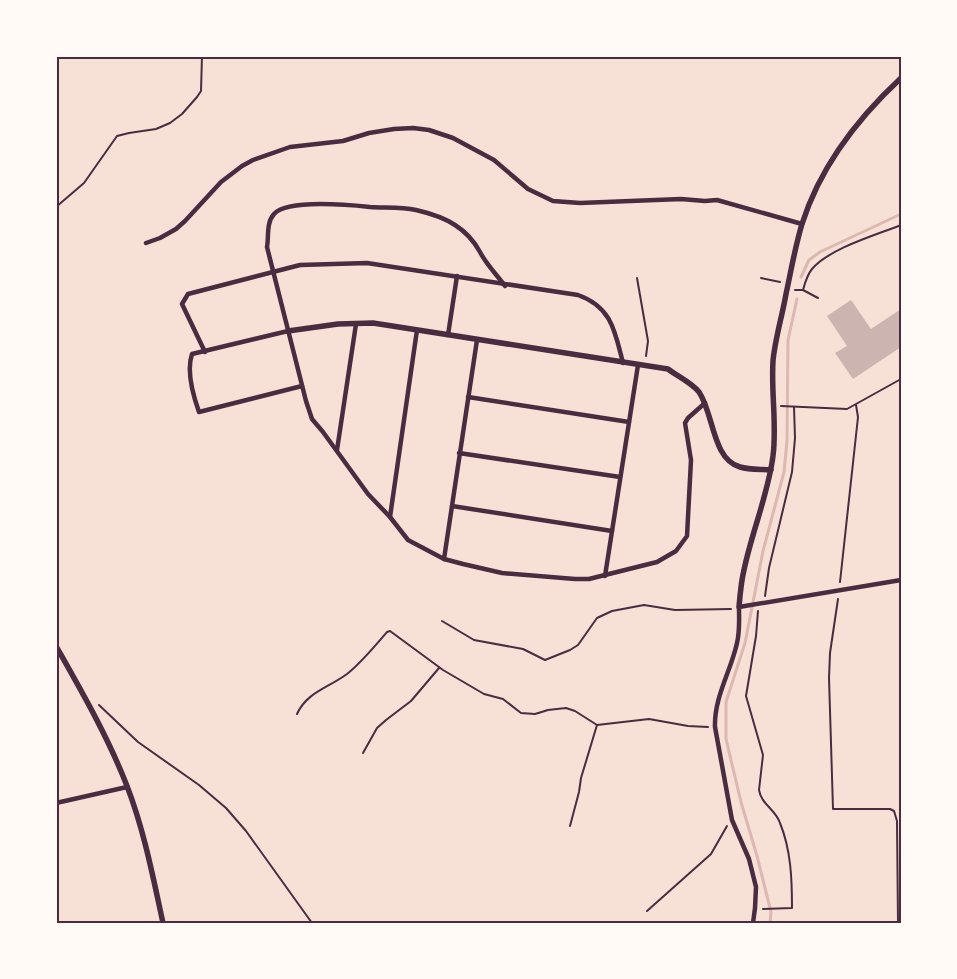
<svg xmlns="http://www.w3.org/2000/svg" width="957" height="979" font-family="Barlow,sans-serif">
  <rect width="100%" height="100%" fill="#f7e1d7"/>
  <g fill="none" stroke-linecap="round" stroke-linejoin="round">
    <g stroke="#dcb8b0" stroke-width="3">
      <polyline points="801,277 809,260 820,252 901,214"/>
      <polyline points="770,923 771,912 757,856 741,802 726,739 726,702 745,643 763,551 784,472 787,441 788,340 797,299"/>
    </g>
  </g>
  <polygon fill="#ccb4b1" points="851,300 871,329 901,309 901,347 853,379 835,353 847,346 827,316"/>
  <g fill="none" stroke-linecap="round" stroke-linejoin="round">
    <g stroke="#4a2c40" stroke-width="2">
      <polyline points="56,207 84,183 117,136 129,133 156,129 170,123 182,114 197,97 201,91 202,56"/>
      <polyline points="637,278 648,341 646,356"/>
      <polyline points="761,278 780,282"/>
      <polyline points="795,290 803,290 818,298"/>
      <path d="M803,290C805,283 807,275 812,269C830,248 876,235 901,225"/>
      <polyline points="781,406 847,409 901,379"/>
      <polyline points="840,582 858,417 856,405"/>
      <polyline points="765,596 769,568 792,472 795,438 794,407"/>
      <polyline points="838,599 830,653 829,678 833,809 890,809 894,811 897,821 898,923"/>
      <path d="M758,611L756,636L746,696L763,755L759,790C761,804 776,810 780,823C791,850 792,879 792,908L763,909"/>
      <polyline points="442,621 474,640 523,649 545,660 570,650 578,645 597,618 612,611 644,605 675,610 731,609"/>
      <polyline points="99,705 138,742 199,785 226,808 246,831 312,923"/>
      <path d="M297,714C307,692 328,688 347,674C360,664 376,645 387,632L390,631L443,670L484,694L503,699L521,713L535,714L548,710L566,708L575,711L597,725"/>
      <polyline points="363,753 377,728 386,720 411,701 439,668"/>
      <polyline points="570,826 579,792 581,778 597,725 649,719 688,726 708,727"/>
      <polyline points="647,911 711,854 727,826"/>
    </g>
    <g stroke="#4a2c40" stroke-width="4.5">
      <polyline points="146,243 160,238 176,229 185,221 221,182 242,166 253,160 290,147 343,141 369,133 394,129 413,128 429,130 453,138 494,160 528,189 553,201 580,203 681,199 705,201 717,200 802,224"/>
      <path d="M505,286C497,275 486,264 480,252C474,241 466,232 455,225C443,217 429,213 416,210C401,207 386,208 370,207C351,205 287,199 274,214C266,223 269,236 267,247L306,401L312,419L323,432L368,494L390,517L408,540L444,559L463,564L502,573L575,579H589L657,562L676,551L687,536L691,460L685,423L688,418L705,403"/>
      <path d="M288,331L192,354C186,371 193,395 199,412L302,386"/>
      <polyline points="448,335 457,276"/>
      <path d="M205,352L182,304L188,294L300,265L367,263L578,295C612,307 615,332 623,363"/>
      <polyline points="468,397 629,422"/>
      <polyline points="337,450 356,324"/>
      <polyline points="459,453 620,477"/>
      <polyline points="452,506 612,531"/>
      <polyline points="390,517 417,330"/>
      <polyline points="444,559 477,340"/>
      <polyline points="605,576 638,365"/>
      <polyline points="56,803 127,787"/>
      <path d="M753,923L755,908L756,887L749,859L732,820L715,727C714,697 731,671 737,643C740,631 739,619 739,607L901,580"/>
    </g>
    <g stroke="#4a2c40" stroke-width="5.5">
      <path d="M288,331L338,324L373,323L668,369C677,376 692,383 699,392C714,414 712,459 740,467C750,470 761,469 771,470"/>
      <path d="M739,607C740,595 741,582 744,570C752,531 768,495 773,456C777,425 771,393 773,361C775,339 782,317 786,294C791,271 795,247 802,224C820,167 858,118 901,78"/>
      <path d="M56,646C82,692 108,737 127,786C144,830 153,877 163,923"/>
    </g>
  </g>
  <rect width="957" height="979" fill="none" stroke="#fffaf5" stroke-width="115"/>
  <rect x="58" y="58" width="842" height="864" fill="none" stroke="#4a2c40" stroke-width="2"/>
</svg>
